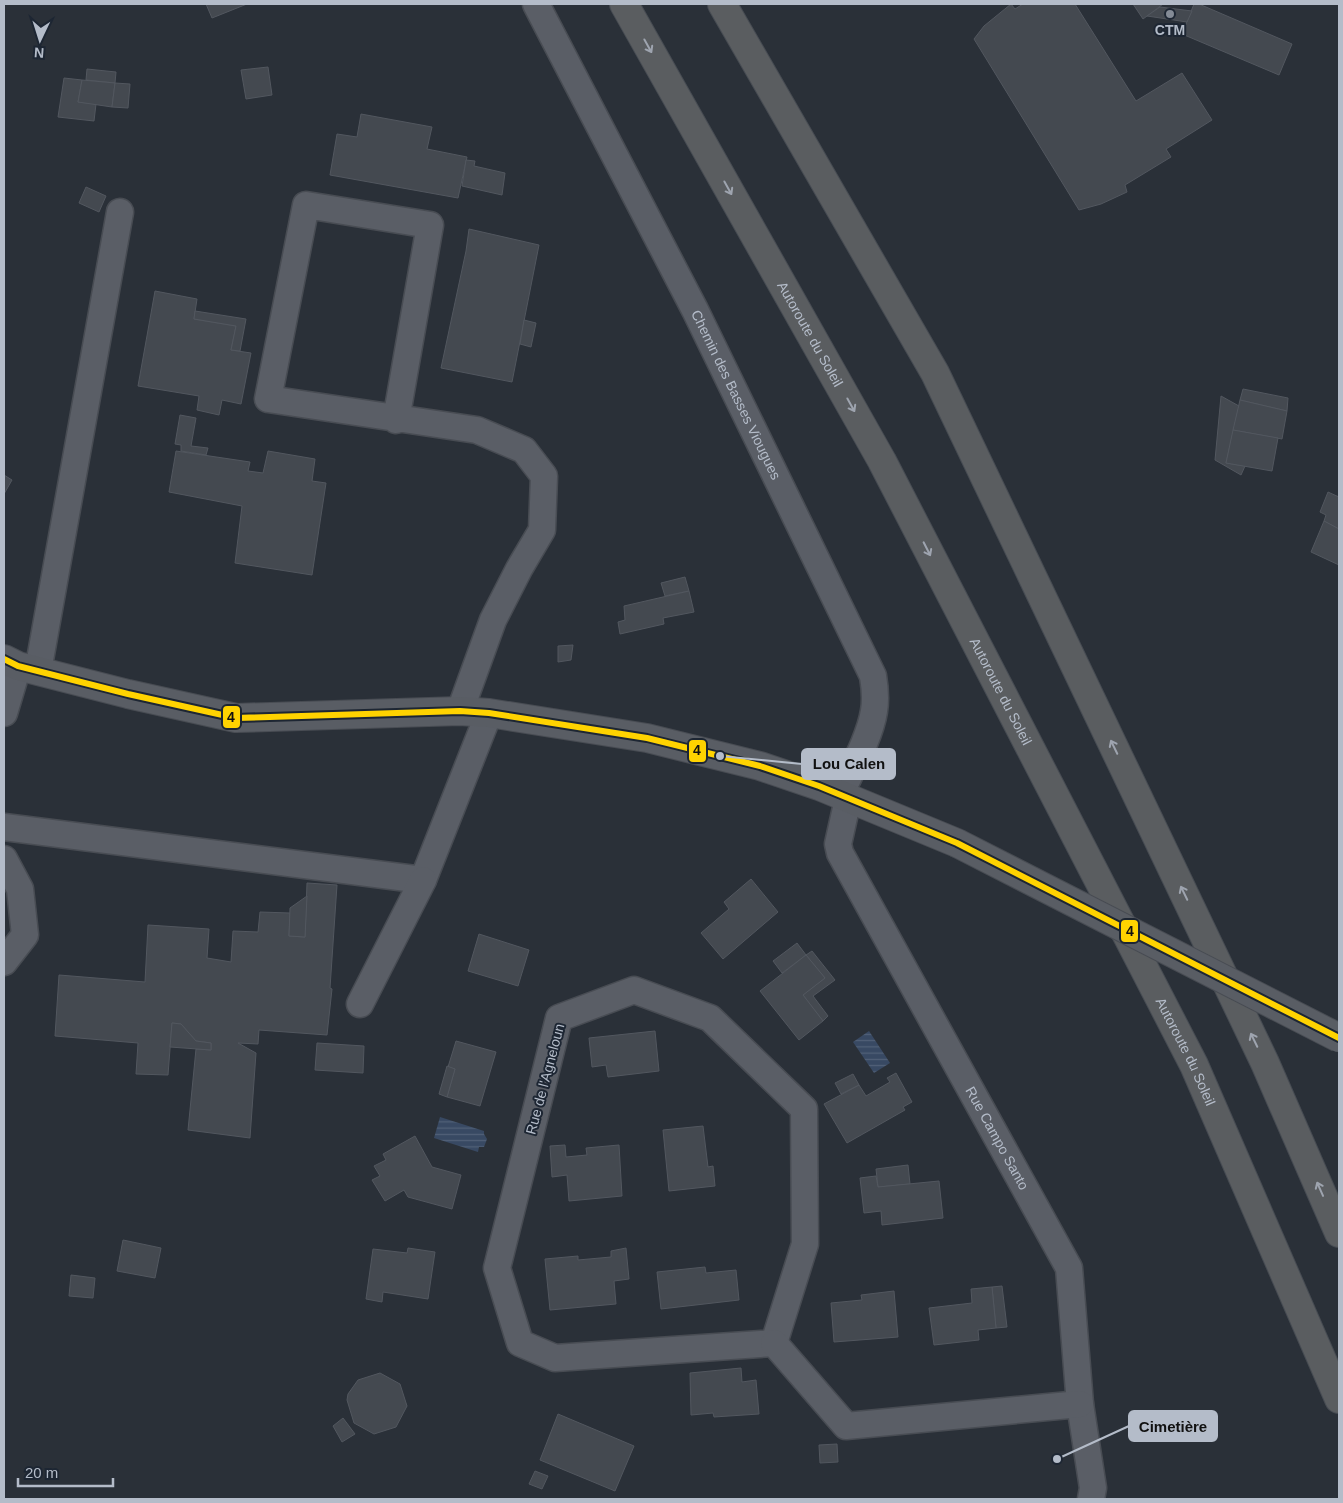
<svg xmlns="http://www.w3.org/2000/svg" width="1343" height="1503" font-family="Arial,sans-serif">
  <defs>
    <pattern id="water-rules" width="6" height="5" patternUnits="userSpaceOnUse" patternTransform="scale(1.25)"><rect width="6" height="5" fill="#384963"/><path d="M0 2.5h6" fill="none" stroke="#526178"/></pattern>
  </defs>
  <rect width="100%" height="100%" fill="#2a3038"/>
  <g fill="url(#water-rules)">
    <polygon points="869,1031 890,1063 874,1073 853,1042"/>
    <polygon points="440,1117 484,1131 484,1134 487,1139 484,1147 479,1147 478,1152 434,1138"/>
  </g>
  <g fill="#444950" stroke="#52575f">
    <polygon points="206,4 247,4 212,18"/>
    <polygon points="1011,4 1015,9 1023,4 1075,4 1136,101 1182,73 1212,120 1166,149 1171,157 1125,185 1127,192 1101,204 1079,210 974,39 984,26"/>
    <polygon points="1133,4 1163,4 1143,19"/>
    <polygon points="1194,4 1199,4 1292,44 1279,75 1182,34"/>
    <polygon points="1160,7 1192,11 1187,22 1147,16"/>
    <polygon points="268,67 272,95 246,99 241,70"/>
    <polygon points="87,69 116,72 115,83 86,80"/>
    <polygon points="64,78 82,80 78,102 96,104 94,121 58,117"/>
    <polygon points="82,80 115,83 112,107 78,102"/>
    <polygon points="115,83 130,84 128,108 112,107"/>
    <polygon points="361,114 432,127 427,149 467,157 458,198 330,175 337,134 357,137"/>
    <polygon points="466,160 475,161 474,166 505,173 502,195 462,186"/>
    <polygon points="86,187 106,196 99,212 79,203"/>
    <polygon points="469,229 539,245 512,382 441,368 466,251"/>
    <polygon points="155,291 197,299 194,319 236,326 231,350 251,353 241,404 222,400 219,415 197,410 199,396 138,386"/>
    <polygon points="195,311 246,319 240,351 231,350 236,326 194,319"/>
    <polygon points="524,320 536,323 531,347 520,344"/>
    <polygon points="1243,389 1288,398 1287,411 1240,400"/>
    <polygon points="1221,396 1239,406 1226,463 1245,466 1241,475 1215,460"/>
    <polygon points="1240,400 1287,411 1282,439 1233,430"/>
    <polygon points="180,415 196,418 191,446 208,448 206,455 181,451 181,445 175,444"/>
    <polygon points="1233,430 1278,438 1272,471 1226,463"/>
    <polygon points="176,451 250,462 248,471 263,473 268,451 315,459 312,481 326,483 312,575 235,563 242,506 169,492"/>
    <polygon points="4,475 12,480 4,494"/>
    <polygon points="1328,492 1339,497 1339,529 1324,521 1326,515 1320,512"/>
    <polygon points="1324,521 1339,529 1339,565 1311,552"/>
    <polygon points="685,577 689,591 665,596 661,583"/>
    <polygon points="689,591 694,612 663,618 664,624 620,634 618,622 625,620 624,606"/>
    <polygon points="573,645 571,660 558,662 558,646"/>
    <polygon points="751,879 778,912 723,959 701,933 729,909 724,902"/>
    <polygon points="307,883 337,885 330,988 332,989 327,1035 259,1030 258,1044 238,1043 256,1053 250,1138 188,1130 196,1049 211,1050 211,1043 196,1041 181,1024 172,1023 168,1075 136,1074 138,1043 55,1036 59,975 145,982 148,925 209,929 207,958 231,962 233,931 258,932 260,912 290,913 289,936 305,937"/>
    <polygon points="307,896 305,937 289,936 290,908"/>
    <polygon points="479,934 529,950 518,986 468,971"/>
    <polygon points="797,943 806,955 782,973 773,961"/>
    <polygon points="812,951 835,980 813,996 828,1016 823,1021 803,995 825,978 806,955"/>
    <polygon points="806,955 825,978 803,995 823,1021 799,1040 760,991"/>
    <polygon points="172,1023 181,1024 196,1041 211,1043 211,1050 170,1047"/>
    <polygon points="655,1031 659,1071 608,1077 606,1065 592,1067 589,1038"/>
    <polygon points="456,1041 496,1052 480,1106 447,1097 455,1069 448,1067"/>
    <polygon points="317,1043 364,1046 363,1073 315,1070"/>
    <polygon points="447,1066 455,1069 447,1097 439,1094"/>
    <polygon points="896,1073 912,1102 903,1107 905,1110 847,1143 824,1104 859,1085 866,1096 890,1082 887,1078"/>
    <polygon points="853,1074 859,1085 841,1094 835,1083"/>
    <polygon points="703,1126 708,1167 713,1166 715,1186 669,1191 663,1130"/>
    <polygon points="415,1136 432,1167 461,1175 452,1209 408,1197 404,1190 385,1201 372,1180 380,1176 374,1166 386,1160 383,1154"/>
    <polygon points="565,1145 566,1157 587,1155 586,1148 619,1145 622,1196 569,1201 567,1175 552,1177 550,1146"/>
    <polygon points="908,1165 910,1184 878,1187 876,1169"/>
    <polygon points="876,1176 878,1187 939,1181 943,1218 882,1225 881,1211 864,1213 860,1178"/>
    <polygon points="123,1240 161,1248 155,1278 117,1271"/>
    <polygon points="408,1248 435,1252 428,1299 383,1292 382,1302 366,1299 373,1249 407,1253"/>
    <polygon points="626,1248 629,1279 614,1281 616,1304 550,1310 545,1259 578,1256 578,1260 611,1257 611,1251"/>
    <polygon points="705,1267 706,1273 736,1270 739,1300 661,1309 657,1272"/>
    <polygon points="71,1275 95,1278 93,1298 69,1296"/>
    <polygon points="1002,1286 1007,1327 996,1328 992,1287"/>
    <polygon points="992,1287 996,1328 978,1330 979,1340 934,1345 929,1308 972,1303 971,1289"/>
    <polygon points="894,1291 898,1337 834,1342 831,1303 862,1300 861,1295"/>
    <polygon points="741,1368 742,1382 756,1380 759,1414 714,1417 713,1413 691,1415 690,1373"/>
    <polygon points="380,1373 400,1384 407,1406 396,1427 374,1434 354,1423 347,1400 348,1394 358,1380"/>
    <polygon points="558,1414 634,1446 615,1491 540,1460"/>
    <polygon points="343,1418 355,1434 342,1442 333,1426"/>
    <polygon points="837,1444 838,1462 820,1463 819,1445"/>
    <polygon points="535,1471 548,1476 542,1489 529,1484"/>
  </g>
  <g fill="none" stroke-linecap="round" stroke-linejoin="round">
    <defs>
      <g id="street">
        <path id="s1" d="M536,4L695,310L873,676C875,688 876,699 874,711C870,737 851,771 840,795"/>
        <polyline points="396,420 430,225 306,205 268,399 477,430 524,450 544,476 542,530 519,569 493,620 460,711"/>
        <polyline points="38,671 120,212"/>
        <polyline points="4,713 18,666"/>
        <path id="s2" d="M848,799L838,844L840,853L1069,1268L1080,1404L1093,1488L1091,1499"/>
        <polyline points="4,827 423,880 489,713"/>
        <polyline points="4,859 20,889 25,935 4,962"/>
        <polygon points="634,990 710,1018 804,1109 805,1244 774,1343 555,1358 520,1343 497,1268 559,1018"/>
        <polyline points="360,1004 423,880"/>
        <polyline points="774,1343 846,1426 1080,1404"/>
      </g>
      <polyline id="secondary" points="4,659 18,666 128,694 236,718 460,711 489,713 647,738 760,766 819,786 957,843"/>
      <g id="highway">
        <path id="s3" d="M624,4L882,461L1194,1065L1339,1399"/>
        <polyline points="722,4 935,373 1265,1063 1339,1233"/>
      </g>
    </defs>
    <use href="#street" stroke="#484c53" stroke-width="29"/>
    <use href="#secondary" stroke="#484c53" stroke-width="30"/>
    <use href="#highway" stroke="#474c53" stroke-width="30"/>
    <use href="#street" stroke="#5a5e66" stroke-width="26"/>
    <use href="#secondary" stroke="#595d64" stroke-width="28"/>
    <use href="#highway" stroke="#5a5d60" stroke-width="28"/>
    <defs>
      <polyline id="secondary-bridge" points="957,843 1339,1038"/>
    </defs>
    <use href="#secondary-bridge" stroke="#484c53" stroke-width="30" stroke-linecap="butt"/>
    <use href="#secondary-bridge" stroke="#595d64" stroke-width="28"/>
    <defs>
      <polyline id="bus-1" points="4,659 18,666 128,694 236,718 460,711 489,713 647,738 760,766 819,786 957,843 1339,1038"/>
    </defs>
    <use href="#bus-1" stroke="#1d2633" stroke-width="10"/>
    <use href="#bus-1" stroke="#ffd300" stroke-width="6"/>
  </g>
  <defs><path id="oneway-shaft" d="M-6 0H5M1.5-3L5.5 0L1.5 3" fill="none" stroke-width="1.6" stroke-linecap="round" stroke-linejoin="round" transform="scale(1.25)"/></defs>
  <g stroke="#9ea4af">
    <use href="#oneway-shaft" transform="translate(648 46) rotate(61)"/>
    <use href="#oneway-shaft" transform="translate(728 188) rotate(61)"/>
    <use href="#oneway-shaft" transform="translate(851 405) rotate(61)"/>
    <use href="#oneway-shaft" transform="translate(927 549) rotate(63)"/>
    <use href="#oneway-shaft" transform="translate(1114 747) rotate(-116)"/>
    <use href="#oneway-shaft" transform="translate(1184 893) rotate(-116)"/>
    <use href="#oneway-shaft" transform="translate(1254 1040) rotate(-116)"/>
    <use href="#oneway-shaft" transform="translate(1320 1189) rotate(-114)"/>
  </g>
  <circle fill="#848b96" stroke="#1d2633" stroke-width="2" cx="1170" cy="14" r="5"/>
  <g text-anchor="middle" stroke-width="4" stroke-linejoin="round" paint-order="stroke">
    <g font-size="14" font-weight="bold" fill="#b4bcc9" stroke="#1d2633">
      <text x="1170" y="35">CTM</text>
    </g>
    <g font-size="14" fill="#b4bcc9" stroke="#1d2633">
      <text dy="5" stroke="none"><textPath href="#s3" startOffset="379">Autoroute du Soleil</textPath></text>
      <text dy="5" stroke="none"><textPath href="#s1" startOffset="439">Chemin des Basses Viougues</textPath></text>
      <text dy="5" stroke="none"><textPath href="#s3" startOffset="784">Autoroute du Soleil</textPath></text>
      <text dy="5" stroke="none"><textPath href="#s3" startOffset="1189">Autoroute du Soleil</textPath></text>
      <text transform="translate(545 1079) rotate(-75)" y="5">Rue de l'Agneloun</text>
      <text dy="5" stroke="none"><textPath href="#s2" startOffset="381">Rue Campo Santo</textPath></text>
    </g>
  </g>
  <path fill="none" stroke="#b4bcc9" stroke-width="2" d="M720 756L802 764M1057 1459L1129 1426"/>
  <g fill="#b4bcc9" stroke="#1d2633" stroke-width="2">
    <circle cx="720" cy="756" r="5"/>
    <circle cx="1057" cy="1459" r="5"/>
  </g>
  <g fill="#b4bcc9" stroke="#b4bcc9" stroke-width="2">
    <rect x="802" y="749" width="93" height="30" rx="5"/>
    <rect x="1129" y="1411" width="88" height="30" rx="5"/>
  </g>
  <g font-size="15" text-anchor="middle" font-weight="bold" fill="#111">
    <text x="849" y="769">Lou Calen</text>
    <text x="1173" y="1432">Cimetière</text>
  </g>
  <g stroke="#1d2633" stroke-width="2">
    <rect x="222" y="705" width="19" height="24" rx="5" fill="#ffd300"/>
    <rect x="688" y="739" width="19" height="24" rx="5" fill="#ffd300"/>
    <rect x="1120" y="919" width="19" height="24" rx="5" fill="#ffd300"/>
  </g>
  <g font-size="14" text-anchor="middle" font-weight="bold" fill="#111">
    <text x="231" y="722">4</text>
    <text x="697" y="755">4</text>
    <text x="1130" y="936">4</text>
  </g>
  <rect width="1343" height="1503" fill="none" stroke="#b4bcc9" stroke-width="10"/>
  <g transform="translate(40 40) rotate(184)" stroke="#1d2633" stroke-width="4" paint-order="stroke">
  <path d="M0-4L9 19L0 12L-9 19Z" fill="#b4bcc9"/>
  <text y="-8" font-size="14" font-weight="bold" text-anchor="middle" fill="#b4bcc9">N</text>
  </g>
  <path d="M18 1478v8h95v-8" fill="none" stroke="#b4bcc9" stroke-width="2.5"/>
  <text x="25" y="1478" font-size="15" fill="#b4bcc9" stroke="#1d2633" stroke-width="4" paint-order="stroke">20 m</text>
</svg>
